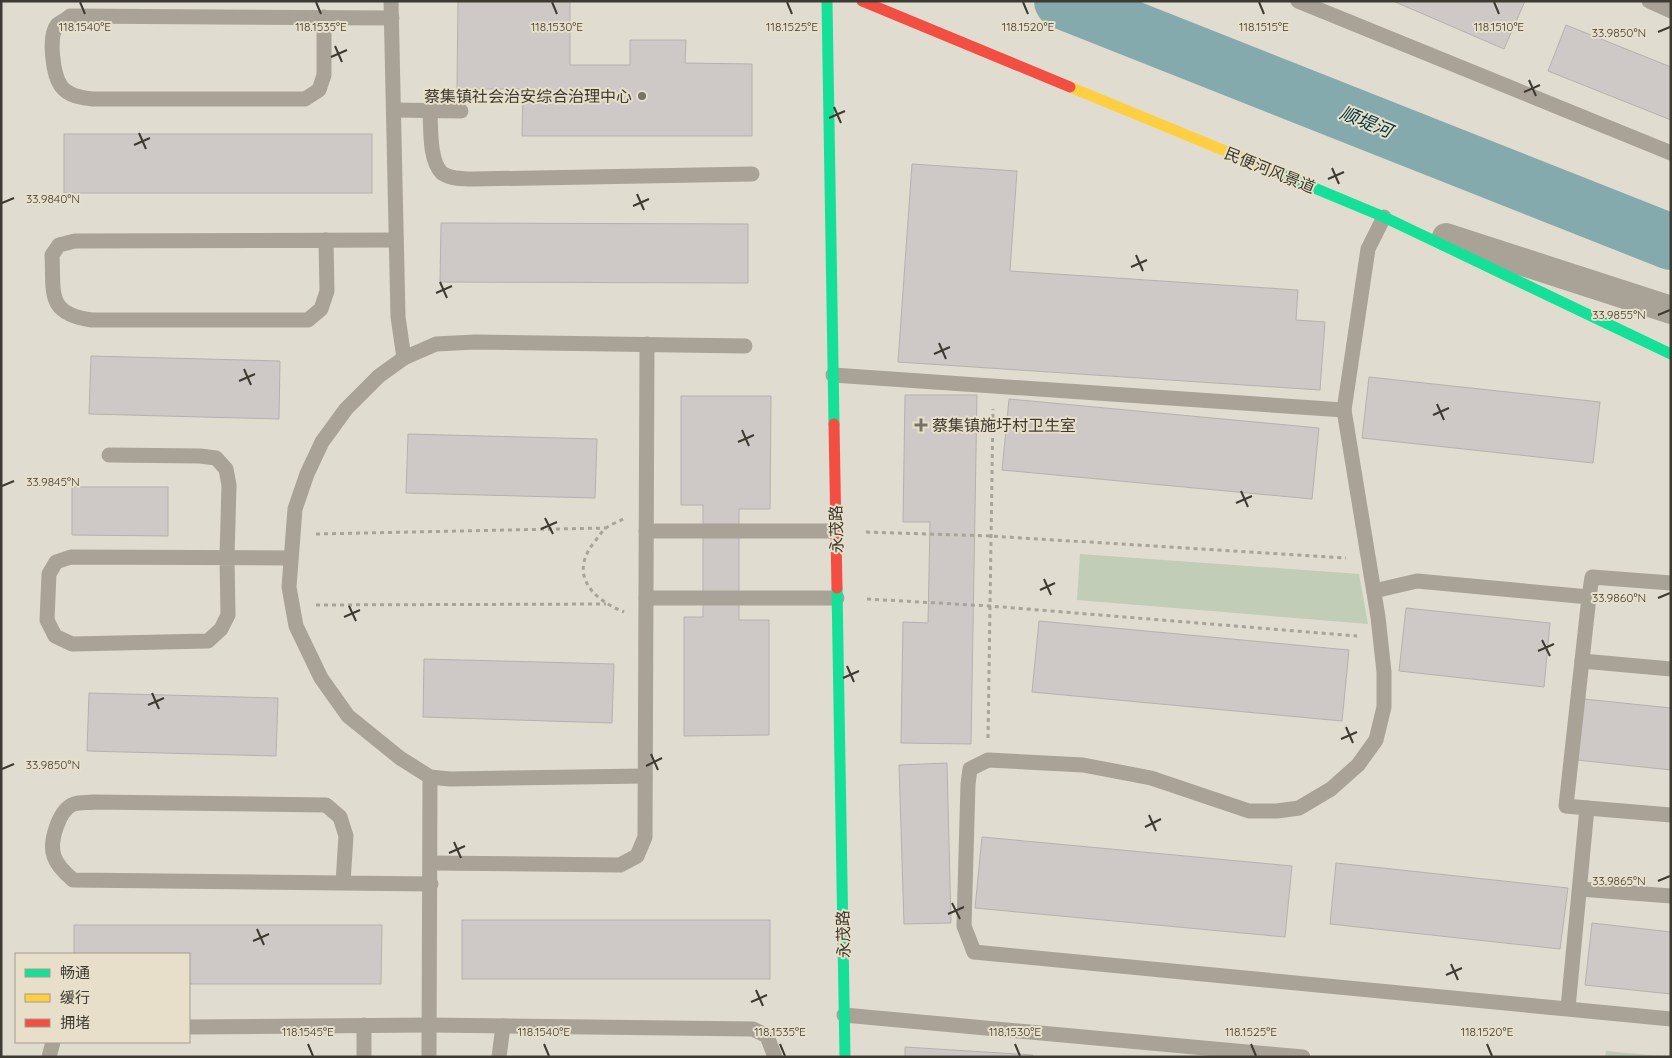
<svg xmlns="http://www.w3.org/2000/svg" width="1672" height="1058" font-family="Quicksand,'Noto Sans SC',sans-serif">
  <rect width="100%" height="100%" fill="#e0dcd0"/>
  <g fill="#c2cdb8">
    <polygon points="1080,554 1359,574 1368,624 1077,600"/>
    <polygon points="1606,1051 1671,1057 1605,1057"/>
  </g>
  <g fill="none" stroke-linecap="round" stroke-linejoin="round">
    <polyline stroke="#85aaae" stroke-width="56" points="1062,1 1671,242"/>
  </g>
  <g fill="#cec8c6" stroke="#b6b1ae">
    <polygon points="458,1 570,1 570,65 630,65 630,40 686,40 685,63 752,64 752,136 522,136 523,89 457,89"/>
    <polygon points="1393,1 1525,1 1504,49"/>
    <polygon points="1566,25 1671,67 1671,120 1548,71"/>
    <rect x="64" y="134" width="308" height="59"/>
    <polygon points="912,164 1017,171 1010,271 1298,290 1296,320 1325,322 1320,390 898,362"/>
    <polygon points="441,223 748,224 748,283 440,282"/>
    <polygon points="91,356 280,361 279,419 89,414"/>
    <polygon points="1369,377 1600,402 1593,463 1362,438"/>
    <polygon points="905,395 977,395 971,744 901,743 903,622 928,623 930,522 903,522"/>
    <polygon points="681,396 771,396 770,509 739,509 739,620 769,620 769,735 684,736 684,617 703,617 703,505 681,505"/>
    <polygon points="1009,399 1319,428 1312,499 1002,470"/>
    <polygon points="408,434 597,439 595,498 406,493"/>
    <polygon points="72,487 168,487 168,536 72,535"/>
    <polygon points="1406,608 1550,623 1544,687 1399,671"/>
    <polygon points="1039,621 1349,650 1342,721 1032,692"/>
    <polygon points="424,659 614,664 612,723 423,717"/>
    <polygon points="89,693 278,698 276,756 87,751"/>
    <polygon points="1584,699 1671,708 1671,770 1577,760"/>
    <polygon points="947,763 951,923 904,924 899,765"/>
    <polygon points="982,837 1292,866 1285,937 975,908"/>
    <polygon points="1336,863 1568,888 1560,949 1330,924"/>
    <rect x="462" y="920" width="308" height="59"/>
    <polygon points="1592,923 1671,932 1671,994 1585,985"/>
    <polygon points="74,925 382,925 381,984 189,984 189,954 74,954"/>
    <polygon points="905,1047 1033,1055 1033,1057 905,1057"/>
  </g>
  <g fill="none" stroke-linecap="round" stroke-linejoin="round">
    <g stroke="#a9a499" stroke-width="3" stroke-dasharray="4 4" stroke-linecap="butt">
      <path d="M623,519C618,522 611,524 606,528C602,531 599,536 596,540C568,573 590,598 624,612"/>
      <polyline points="866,532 991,536 1346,558"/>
      <polyline points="316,534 606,528"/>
      <polyline points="867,599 990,606 1357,636"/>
      <polyline points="316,605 606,604"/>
      <polyline points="988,738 993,409"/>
    </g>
    <g stroke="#a9a297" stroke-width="15">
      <polyline points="391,1 398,317 404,358"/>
      <polyline points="1298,1 1671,153"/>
      <polyline points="1649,1 1671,11"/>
      <path d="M324,17V75L319,90L305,99H93C82,98 68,96 61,86C53,75 48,37 57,25C61,22 67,19 70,16L392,18"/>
      <polyline points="394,110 461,111"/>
      <path d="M430,111C431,128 429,161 442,173C450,179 464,179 474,179L752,174"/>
      <polyline points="1384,217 1368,249 1344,410 1378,617 1384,672 1384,707 1376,740 1358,765 1331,789 1299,808 1277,811 1249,811 1151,778 1083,765 988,760 970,769 968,784 964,926 974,952 1671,1019"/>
      <path d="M326,240L327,291L321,309L308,320H92C46,314 54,293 52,255L59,245L75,241L396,240"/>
      <polyline points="833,375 1344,410"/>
      <polyline points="109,455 200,456 216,458 226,469 229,485 227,557 228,615 221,629 208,641 72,644 55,636 47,620 49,574 56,562 71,557 290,558"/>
      <polyline points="646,531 836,531"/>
      <polyline points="1374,591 1417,581 1589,597 1566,806 1587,808 1568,1008"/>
      <polyline points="1589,597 1592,577 1671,583"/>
      <polyline points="646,598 837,598"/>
      <polyline points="1582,661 1671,669"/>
      <polyline points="645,776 450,779 430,777 400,758 348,716 321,678 296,626 289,587 295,509 307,474 322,442 346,409 379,376 404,358 436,344 475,342 745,346"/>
      <polyline points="1587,808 1671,815"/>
      <polyline points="431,863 620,865 637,856 645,837 647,344"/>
      <path d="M343,882L346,836L340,817L326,805L94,802C88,803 80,802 74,804C59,809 49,842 54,856C57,866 66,874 73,880L431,884"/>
      <polyline points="1580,889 1671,896"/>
      <polyline points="844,1015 1303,1057"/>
      <polyline points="189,1027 429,1025 753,1029 767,1036 775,1057"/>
      <polyline points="49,1057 53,1042"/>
      <polyline points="364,1057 364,1025"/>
      <polyline points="429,1057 430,777"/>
      <polyline points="499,1057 503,1026"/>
    </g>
    <polyline stroke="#a9a297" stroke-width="28" points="1446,237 1671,310"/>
    <g stroke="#16e098" stroke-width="11">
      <polyline points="827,1 834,424"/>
      <polyline points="1269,169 1384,217 1671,354"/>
      <polyline points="837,588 845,1057"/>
    </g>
    <polyline stroke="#ffcf43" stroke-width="11" points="1070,87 1269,169"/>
    <g stroke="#f24e42" stroke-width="11">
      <polyline points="862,1 1070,87"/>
      <polyline points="834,424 837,588"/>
    </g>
  </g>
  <path fill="none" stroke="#3d3a31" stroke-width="2" d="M80,2L85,14M316,2L321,14M552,2L557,14M787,2L792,14M1023,2L1028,14M1259,2L1264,14M1494,2L1499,14M1658,32L1670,27M335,46L342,62M331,57L347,50M1529,80L1536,96M1524,92L1540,85M834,107L841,123M829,118L845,111M139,133L146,149M134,145L150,138M1332,168L1339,184M1328,179L1344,172M637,194L644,210M2,203L14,198M633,206L649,199M1136,255L1143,271M1131,267L1147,260M440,282L447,298M436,293L452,286M1658,315L1670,310M939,343L946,359M934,354L950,347M244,369L251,385M239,381L255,374M1437,404L1444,420M1433,415L1449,408M742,430L749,446M738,442L754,435M2,486L14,481M1241,491L1248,507M1236,503L1252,496M545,518L553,534M541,529L557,522M1044,579L1051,595M1040,590L1055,583M1658,598L1670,593M349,606L356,621M344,617L360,610M1542,640L1550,656M1538,651L1554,644M847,666L854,682M843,678L859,671M152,693L159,709M148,705L164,698M1346,727L1353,743M1341,739L1357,732M651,754L658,770M646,766L662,758M2,769L14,764M1149,815L1156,831M1145,827L1161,819M454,842L461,858M449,853L465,846M1658,881L1670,876M952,903L960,919M948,914L964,907M257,929L264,945M253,941L269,934M1451,964L1458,980M1446,975L1462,968M756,990L763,1006M751,1002L767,995M308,1044L313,1056M544,1044L549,1056M780,1044L785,1056M1015,1044L1020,1056M1251,1044L1256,1056M1487,1044L1492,1056"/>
  <g fill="#767369" stroke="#e7dfc9" stroke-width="2">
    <circle cx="642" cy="96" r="5"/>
    <path d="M918.5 417.5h5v5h5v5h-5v5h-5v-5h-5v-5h5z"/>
  </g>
  <g text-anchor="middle" stroke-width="4" stroke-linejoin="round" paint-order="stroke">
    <g font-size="16" fill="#3d3a31" stroke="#e7dfc9" text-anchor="end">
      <text x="632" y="102">蔡集镇社会治安综合治理中心</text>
      <text x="932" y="431" text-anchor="start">蔡集镇施圩村卫生室</text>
    </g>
    <g font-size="16" fill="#3d3a31" stroke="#e7dfc9">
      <text transform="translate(1270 170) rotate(22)" y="6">民便河风景道</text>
      <text transform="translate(836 529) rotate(-91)" y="6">永茂路</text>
      <text transform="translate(843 934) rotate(-91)" y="6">永茂路</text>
    </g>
    <g font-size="18" font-style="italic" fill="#003740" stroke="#e7dfc9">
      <text transform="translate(1366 122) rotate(22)" y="6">顺堤河</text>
    </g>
  </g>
  <g font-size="12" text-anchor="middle" fill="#3d3a31" stroke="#e7dfc9" stroke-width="4" stroke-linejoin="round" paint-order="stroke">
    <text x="85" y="31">118.1540°E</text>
    <text x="321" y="31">118.1535°E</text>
    <text x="557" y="31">118.1530°E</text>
    <text x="792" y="31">118.1525°E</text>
    <text x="1028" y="31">118.1520°E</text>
    <text x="1264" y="31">118.1515°E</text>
    <text x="1499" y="31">118.1510°E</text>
    <text x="1619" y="37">33.9850°N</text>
    <text x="53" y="203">33.9840°N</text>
    <text x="1619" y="319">33.9855°N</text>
    <text x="53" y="486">33.9845°N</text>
    <text x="1619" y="602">33.9860°N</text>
    <text x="53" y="769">33.9850°N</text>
    <text x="1619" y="885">33.9865°N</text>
    <text x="308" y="1036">118.1545°E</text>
    <text x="544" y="1036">118.1540°E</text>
    <text x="780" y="1036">118.1535°E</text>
    <text x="1015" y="1036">118.1530°E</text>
    <text x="1251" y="1036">118.1525°E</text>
    <text x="1487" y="1036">118.1520°E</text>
  </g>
  <rect width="1672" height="1058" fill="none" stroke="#3d3a31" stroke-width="5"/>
  <rect x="15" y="953" width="175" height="90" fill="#e7dfc9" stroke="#a39d8c"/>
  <rect x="25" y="969" width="25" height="8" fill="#16e098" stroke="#a39d8c"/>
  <text x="60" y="978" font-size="15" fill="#3d3a31">畅通</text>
  <rect x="25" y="994" width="25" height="8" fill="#ffcf43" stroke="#a39d8c"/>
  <text x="60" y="1003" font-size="15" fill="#3d3a31">缓行</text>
  <rect x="25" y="1019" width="25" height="8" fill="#f24e42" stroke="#a39d8c"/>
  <text x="60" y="1028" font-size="15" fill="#3d3a31">拥堵</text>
</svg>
